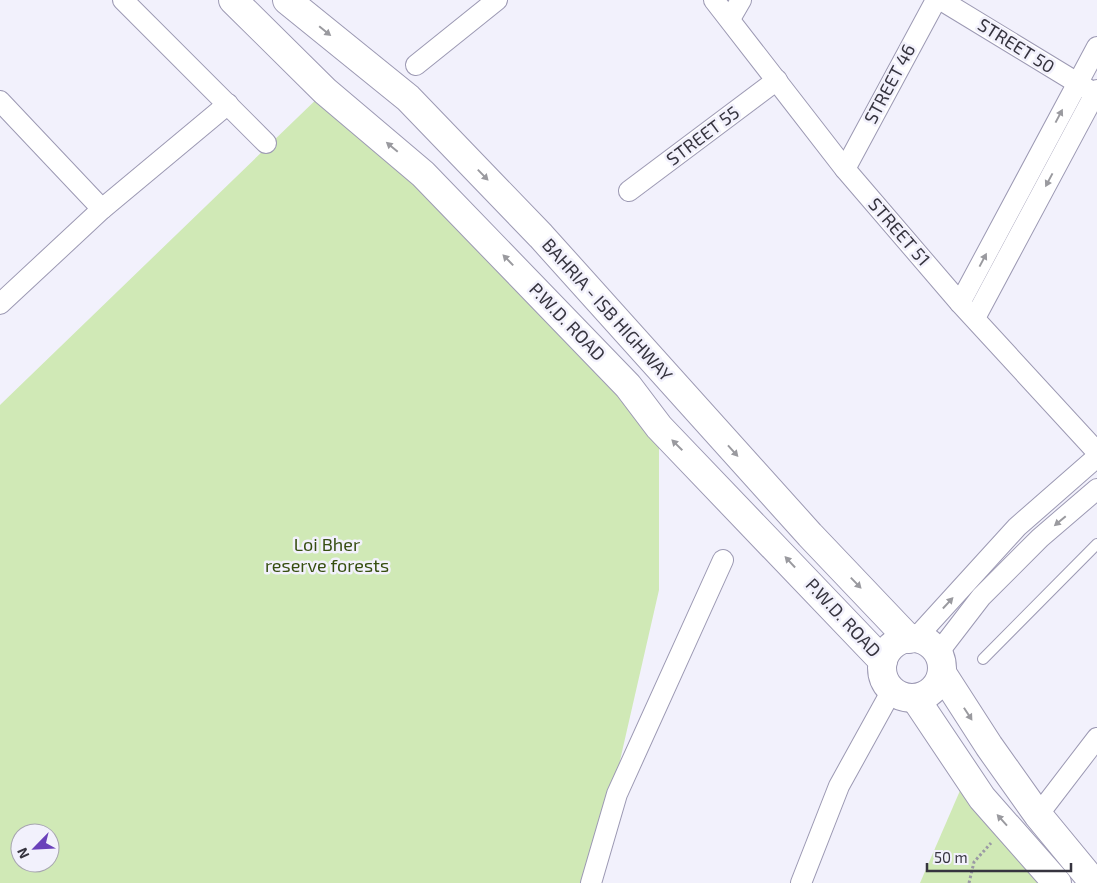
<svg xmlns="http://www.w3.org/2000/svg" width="1097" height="883" font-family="'Exo 2',sans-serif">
  <rect width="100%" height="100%" fill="#f2f1fc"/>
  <g fill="#d0e9b6" fill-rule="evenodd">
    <path d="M325,91L659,427V590L592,883H0V405ZM20,833H50V863H20Z"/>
    <polygon points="962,786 1044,883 920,883"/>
  </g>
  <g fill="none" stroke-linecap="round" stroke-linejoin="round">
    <defs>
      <polyline id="lane" points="983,659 1097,544"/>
      <g id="street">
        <polyline points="123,0 266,143"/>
        <polyline points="714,0 845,169 960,303 1097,452"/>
        <polyline points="941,0 1089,90"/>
        <polyline points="730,19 741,0"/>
        <polyline points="416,65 497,0"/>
        <polyline points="0,101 102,209"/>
        <polyline points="845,169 936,0"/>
        <polyline points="629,191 777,80"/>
        <polyline points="960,303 1097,47"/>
        <polyline points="0,304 102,209 228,104"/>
        <polyline points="975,318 1097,90"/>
        <polyline points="915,639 1017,527 1097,457"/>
        <polyline points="938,653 981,597 1040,538 1097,489"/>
        <polyline points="1038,815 1097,738"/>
        <polyline points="591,883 617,794 723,560"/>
        <polyline points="801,883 839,786 892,690"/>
      </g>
      <g id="secondary">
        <polyline points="233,0 325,91 423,174 628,386 659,427 883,661"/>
        <polyline points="287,0 408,98 541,236 810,535 909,639"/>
        <circle cx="912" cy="668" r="30"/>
        <polyline points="942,673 989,746 1038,815 1094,883"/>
        <polyline points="915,698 982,798 1057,883"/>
      </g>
    </defs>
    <use href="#lane" stroke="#9c99b3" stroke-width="12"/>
    <use href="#street" stroke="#9c99b3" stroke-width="22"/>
    <use href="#secondary" stroke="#9c99b3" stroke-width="30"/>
    <polyline stroke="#9a99a4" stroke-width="3" stroke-dasharray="2.5 2.5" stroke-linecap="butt" points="969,883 974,862 991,843"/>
    <use href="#lane" stroke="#fff" stroke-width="10"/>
    <use href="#street" stroke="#fff" stroke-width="20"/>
    <use href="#secondary" stroke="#fff" stroke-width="28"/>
  </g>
  <defs><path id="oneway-solid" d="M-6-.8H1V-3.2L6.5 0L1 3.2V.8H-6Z" transform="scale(1.25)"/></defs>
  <g fill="#9a9a9f">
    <use href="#oneway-solid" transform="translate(325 31) rotate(39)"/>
    <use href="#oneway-solid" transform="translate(1059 116) rotate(-62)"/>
    <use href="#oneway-solid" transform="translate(392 147) rotate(-140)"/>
    <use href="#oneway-solid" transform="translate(483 175) rotate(46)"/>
    <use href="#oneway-solid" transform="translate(1049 180) rotate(118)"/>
    <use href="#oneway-solid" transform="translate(508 260) rotate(-134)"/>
    <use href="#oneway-solid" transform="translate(983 260) rotate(-62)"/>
    <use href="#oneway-solid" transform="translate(677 445) rotate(-135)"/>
    <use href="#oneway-solid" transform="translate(733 451) rotate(48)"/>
    <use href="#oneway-solid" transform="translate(1060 521) rotate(140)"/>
    <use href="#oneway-solid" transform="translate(790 562) rotate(-133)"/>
    <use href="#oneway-solid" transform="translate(856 583) rotate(46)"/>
    <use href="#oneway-solid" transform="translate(948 603) rotate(-47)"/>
    <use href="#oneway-solid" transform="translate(968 714) rotate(57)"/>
    <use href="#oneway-solid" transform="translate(1002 820) rotate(-132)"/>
  </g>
  <g text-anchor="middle" stroke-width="5" stroke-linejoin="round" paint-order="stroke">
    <g font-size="18" fill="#36343f" stroke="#f2f1fc">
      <text transform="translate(1016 46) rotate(32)" y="6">STREET 50</text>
      <text transform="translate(890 84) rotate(-62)" y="6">STREET 46</text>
      <text transform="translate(703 136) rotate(-37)" y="6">STREET 55</text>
      <text transform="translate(899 232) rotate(49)" y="6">STREET 51</text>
      <text transform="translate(607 310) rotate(48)" y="6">BAHRIA - ISB HIGHWAY</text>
      <text transform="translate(567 322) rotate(46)" y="6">P.W.D. ROAD</text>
      <text transform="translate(843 618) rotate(47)" y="6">P.W.D. ROAD</text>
    </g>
    <g font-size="18" fill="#364e10" stroke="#f2f1fc">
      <text x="327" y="551">Loi Bher<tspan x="327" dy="21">reserve forests</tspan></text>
    </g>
  </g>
  <g transform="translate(35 848) rotate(246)"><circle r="24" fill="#f2f1fc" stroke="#a7a5b0"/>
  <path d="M0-4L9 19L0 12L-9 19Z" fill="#6a41ba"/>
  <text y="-8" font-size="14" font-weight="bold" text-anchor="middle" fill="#36343f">N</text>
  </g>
  <path d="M927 863v8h144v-8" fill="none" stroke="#36343f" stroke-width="2.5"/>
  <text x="934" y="863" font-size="15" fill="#36343f" stroke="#f2f1fc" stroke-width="4" paint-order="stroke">50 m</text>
</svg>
